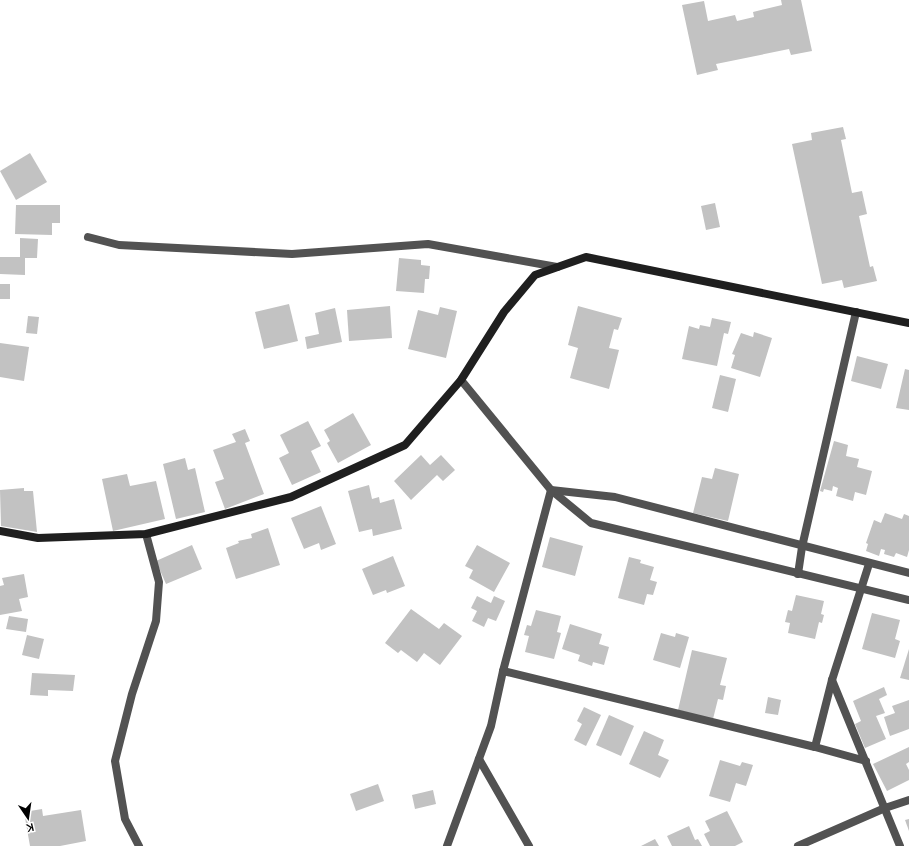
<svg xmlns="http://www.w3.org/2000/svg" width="909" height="846" font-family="'Nunito Sans',sans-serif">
  <rect width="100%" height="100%" fill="#fff"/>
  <g fill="#c2c2c2">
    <polygon points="781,0 801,0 812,51 791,55 789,49 716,64 718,70 697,75 682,5 704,1 708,21 735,15 737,21 754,17 753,12 782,5"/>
    <polygon points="843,127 846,139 841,140 852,193 862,191 867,214 859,216 870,267 873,266 877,281 844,288 842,280 822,284 792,144 812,140 811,133"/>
    <polygon points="30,153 47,182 16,200 0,171"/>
    <polygon points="715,203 720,227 706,230 701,206"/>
    <polygon points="16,205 60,205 60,223 52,223 52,235 15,234"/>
    <polygon points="20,238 38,239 37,258 25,258 25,275 0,274 0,257 20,257"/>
    <polygon points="399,258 421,260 421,265 430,266 429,279 425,279 424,293 396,291"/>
    <rect x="0" y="284" width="10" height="15"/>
    <polygon points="289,304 298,341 264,349 255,312"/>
    <polygon points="390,306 392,338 349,341 347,310"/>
    <polygon points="578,306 622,318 618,330 614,329 609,348 619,350 609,389 570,378 578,348 568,345"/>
    <polygon points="440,307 457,311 446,358 408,349 418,310 438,315"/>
    <polygon points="335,308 342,342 307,349 305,337 319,334 315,313"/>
    <polygon points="28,316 39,317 37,334 26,333"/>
    <polygon points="712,318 731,322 728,334 724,333 717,366 682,359 689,326 699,329 700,325 710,327"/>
    <polygon points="754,332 772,338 760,377 731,368 735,355 732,354 741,333 753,337"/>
    <polygon points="0,343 29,347 24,381 0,377"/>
    <polygon points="857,356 888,364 881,389 851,381"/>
    <polygon points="905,369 909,370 909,410 896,408"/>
    <polygon points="720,375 736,379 728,412 712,408"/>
    <polygon points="353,413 371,445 338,463 327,443 330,441 324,430"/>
    <polygon points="308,421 321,446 311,451 321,472 292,485 279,458 289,453 280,435"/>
    <polygon points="245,429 250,441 245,443 264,494 225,509 215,482 224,479 213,450 236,442 232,434"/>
    <polygon points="834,441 848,445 846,456 859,459 857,467 872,471 866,495 855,492 853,501 836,496 838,488 833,486 832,491 824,489 823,492 820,491"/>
    <polygon points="421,455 430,465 441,455 455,470 443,481 437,475 411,500 394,481"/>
    <polygon points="185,458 188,470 195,468 205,512 176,519 163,464"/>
    <polygon points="715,468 739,474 728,521 693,513 702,477 712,479"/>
    <polygon points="127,474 130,486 156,481 165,519 113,531 102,479"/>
    <polygon points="369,485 372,499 379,497 380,503 394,499 402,529 373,536 372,529 359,532 348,491"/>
    <polygon points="24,488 24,491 33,491 37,532 1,526 0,490"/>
    <polygon points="321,506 336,544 321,550 319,543 304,549 291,518"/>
    <polygon points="885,513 902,519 904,514 909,516 909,550 907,557 896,553 894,557 884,554 885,550 881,549 879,556 866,551 868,544 866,543 874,520 881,523"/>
    <polygon points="268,528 280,565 236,579 226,548 239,543 238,541 252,538 251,534"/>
    <polygon points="550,537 583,546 575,576 542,567"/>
    <polygon points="192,545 202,569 166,584 156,561"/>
    <polygon points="477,545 510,563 494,592 469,578 473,570 465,566"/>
    <polygon points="393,556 405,586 387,593 386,590 373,595 362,569"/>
    <polygon points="629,557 641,560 640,563 654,567 650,580 657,582 653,595 647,594 644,605 618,598"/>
    <polygon points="24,574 28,597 19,599 22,611 0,615 0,586 4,585 2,578"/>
    <polygon points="796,595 824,601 821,614 824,615 822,623 819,622 815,639 788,633 790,623 785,622 788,610 792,611"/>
    <polygon points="477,596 491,603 494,596 505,601 496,621 488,618 484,627 472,621 477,611 471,608"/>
    <polygon points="411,609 439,629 444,623 462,636 440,665 424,653 417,662 401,650 398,653 385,643"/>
    <polygon points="536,610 561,616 557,632 561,633 554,659 525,652 529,636 524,635 527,625 531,626"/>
    <polygon points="872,613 900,620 895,639 900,641 895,658 862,649"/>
    <polygon points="9,616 28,619 26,632 6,629"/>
    <polygon points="570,624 602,634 599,644 609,647 604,665 593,662 592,666 578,661 580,655 562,649"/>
    <polygon points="661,633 675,637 676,633 689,637 680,668 653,660"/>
    <polygon points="27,635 44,639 39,659 22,655"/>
    <polygon points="909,649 909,680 900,678"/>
    <polygon points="692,650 727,658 720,685 726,686 723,700 718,699 713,719 678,710"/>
    <polygon points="32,673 75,675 73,691 48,690 48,696 30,695"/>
    <polygon points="884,687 887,695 879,699 885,713 876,716 886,739 865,748 855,724 861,721 853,701"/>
    <polygon points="768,697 781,700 778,715 765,713"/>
    <polygon points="909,700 909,729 890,736 884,717 895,713 892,706"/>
    <polygon points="584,707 601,715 586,746 574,740 582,724 577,721"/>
    <polygon points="609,715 634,726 621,756 596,745"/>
    <polygon points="644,731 664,740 658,755 669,760 660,778 629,764"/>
    <polygon points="909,747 909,762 906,764 909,770 909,780 887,791 873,764"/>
    <polygon points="720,760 740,766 742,762 753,765 746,786 736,783 730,802 709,796"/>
    <polygon points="378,784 384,801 356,811 350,794"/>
    <polygon points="433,790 436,804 415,809 412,795"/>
    <polygon points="42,809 43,816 81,810 86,841 60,846 30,846 24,812"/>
    <polygon points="727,811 743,842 735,846 710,846 704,834 710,831 705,821"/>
    <polygon points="909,819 909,831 905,820"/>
    <polygon points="689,826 695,840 698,839 702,846 672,846 667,836"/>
    <polygon points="655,839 659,846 641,846"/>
  </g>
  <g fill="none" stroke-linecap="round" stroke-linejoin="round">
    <g stroke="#525252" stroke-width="8">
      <polyline points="88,237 119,245 292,254 428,244 557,267"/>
      <polyline points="461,380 551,490 591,523 909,600"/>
      <polyline points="551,490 615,497 909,573"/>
      <polyline points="798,574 802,547 856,312"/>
      <polyline points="503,671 815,747 866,761"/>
      <polyline points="832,680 900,846"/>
      <polyline points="815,747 832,680 869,564"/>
      <polyline points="479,759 529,846"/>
      <polyline points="139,846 125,819 115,761 132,694 156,621 159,582 146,534"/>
      <polyline points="447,846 491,726 503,671 551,490"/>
      <polyline points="798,846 885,808 909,800"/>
    </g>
    <polyline stroke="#1f1f1f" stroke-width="8" points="0,531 38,538 146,534 291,497 405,445 461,380 504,312 535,275 586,257 909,323"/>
  </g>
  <g transform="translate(28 818) rotate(167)" stroke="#ffffff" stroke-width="3" paint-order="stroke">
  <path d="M0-3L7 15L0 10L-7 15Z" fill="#000000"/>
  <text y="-6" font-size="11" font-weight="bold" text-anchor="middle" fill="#000000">K</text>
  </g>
</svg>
